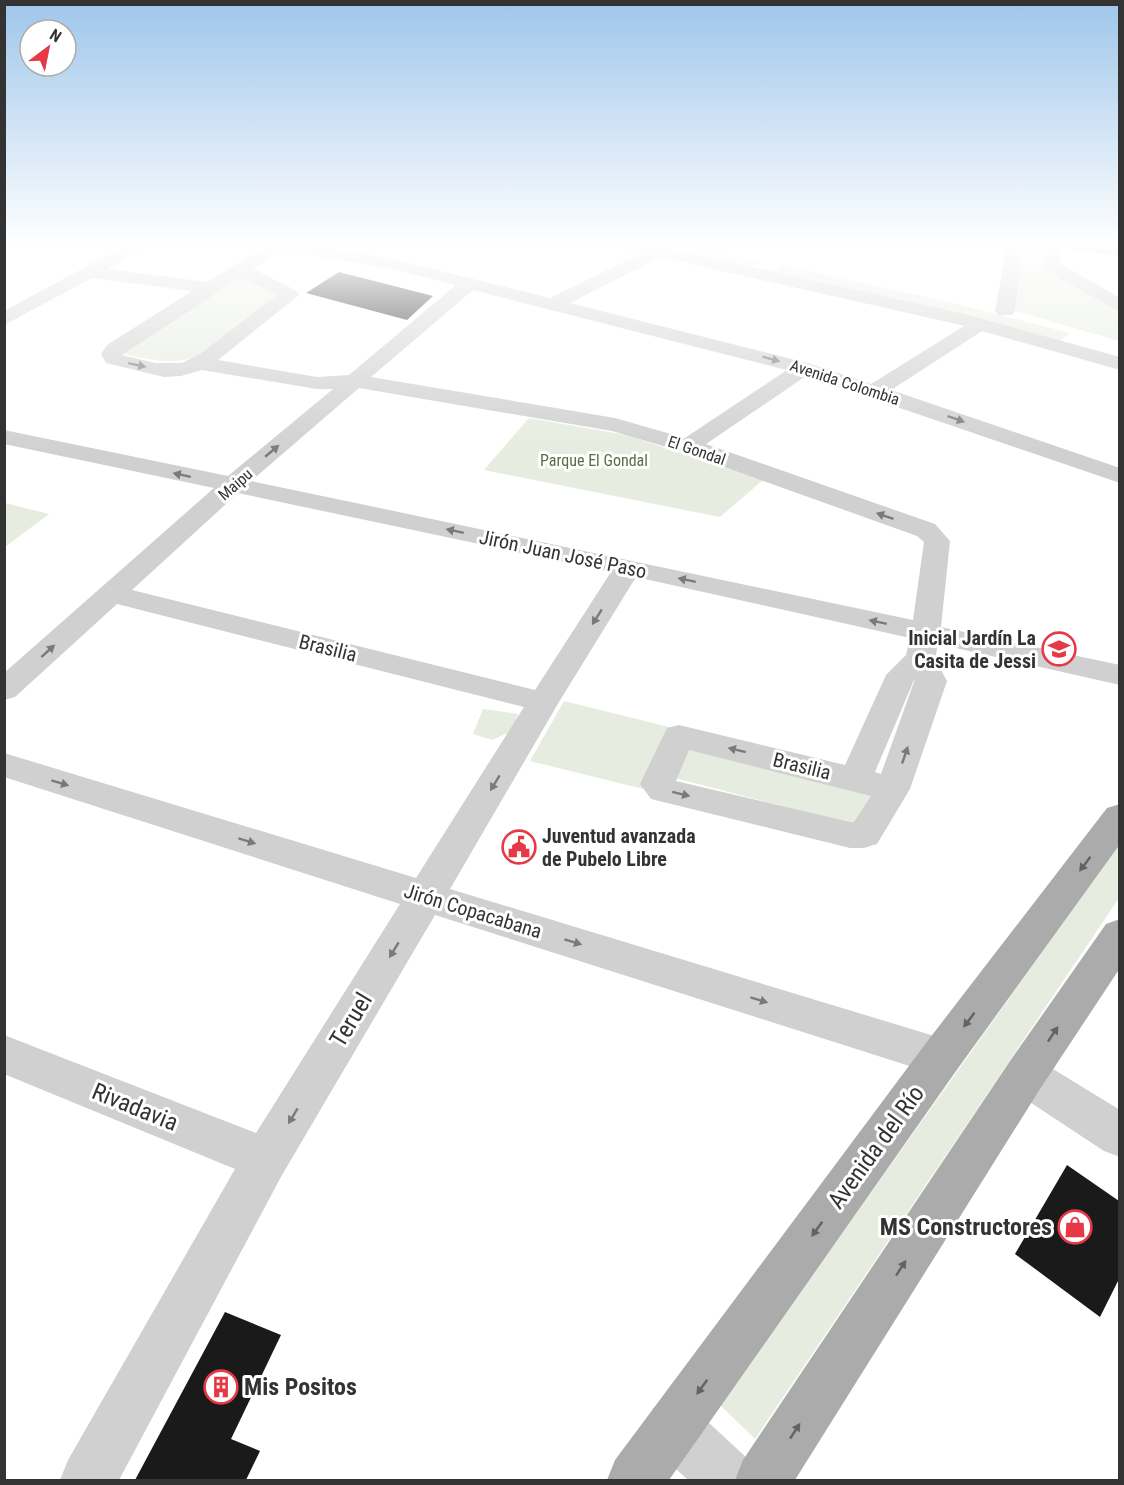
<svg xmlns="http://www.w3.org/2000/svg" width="1124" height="1485" font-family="'Roboto Condensed',sans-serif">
  <rect width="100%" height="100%" fill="#fff"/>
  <g fill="#e6ecdf">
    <polygon points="641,245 684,245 760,261 749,269"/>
    <polygon points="1020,245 1041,248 1042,266 1119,311 1119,341 1015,311"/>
    <polygon points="782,265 957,304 1070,333 1058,343 772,273"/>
    <path d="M235,277H245L283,295L197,356C173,366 151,359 127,355L124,352Z"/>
    <polygon points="529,418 626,435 763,480 720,517 484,470"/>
    <polygon points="5,503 49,514 5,547"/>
    <polygon points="564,701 673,728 643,789 530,761"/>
    <polygon points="483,709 518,714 512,731 492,740 473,734"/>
    <polygon points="693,749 869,793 874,798 855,825 675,778 685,752"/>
    <polygon points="1119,844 1119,898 755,1439 720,1405"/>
  </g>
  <g fill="#1a1a1a">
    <polygon points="339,272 433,296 407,320 306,293"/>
    <polygon points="1067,1165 1119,1201 1119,1279 1100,1317 1015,1254"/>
    <polygon points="225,1312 281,1335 231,1439 260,1451 246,1480 135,1480"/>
  </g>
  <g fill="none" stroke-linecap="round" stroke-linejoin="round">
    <g fill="#d0d0d0" fill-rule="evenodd">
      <path d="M126,245H147L108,269L207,282L268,245H314L397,260L550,298L642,253L623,249L621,245H652L965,314L1120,357V370L982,331L891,390L1120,468V483L806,376L706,444L935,524L950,541L941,627L1120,665V685L938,644L935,659L947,681L910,789L877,844L864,848H850L651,799L640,784L667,728L679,725L845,765L886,675L906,655L910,638L636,577L559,702L450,889L941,1038L956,1043L963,1057L956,1071L941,1076L435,915L282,1175L119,1480H60L68,1460L235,1169L4,1074V1035L256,1133L400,904L4,777V753L416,878L524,707L117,604L15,697L4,700V673L214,488L4,444V430L228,476L333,389H317L202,370L181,376L164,377L106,363L101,354L107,345L192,291L92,278L4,325V311ZM284,250L396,270L456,285L349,375L317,377L218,360L299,295L297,291L253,269ZM660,257L961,325L964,326L871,384L811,364L570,303ZM241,277L277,295L200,354L182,363H155L122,355ZM473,290L787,370L685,438L615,418L371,377ZM359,388L612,431L680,451L917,536L924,542L913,620L251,481ZM238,493L611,572L535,690L132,590ZM915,679L881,774L875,772L914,680ZM689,750L855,792L871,796L854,822H850L676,781Z"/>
      <polygon points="1007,245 1023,245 1015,311 1012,315 998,315 995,311"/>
      <polygon points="1043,245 1059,245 1060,263 1120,298 1120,312 1049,272 1042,264"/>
      <polygon points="1025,1055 1040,1061 1120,1110 1120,1157 1104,1151 1010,1089 1003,1075 1010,1061"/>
      <polygon points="673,1400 693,1408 749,1460 757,1480 688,1480 653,1448 645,1428 653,1408"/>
    </g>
    <g fill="#ababab" fill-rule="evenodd">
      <polygon points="1064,245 1120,246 1120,256 1072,250"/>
      <polygon points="1120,804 1120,844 956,1071 669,1480 607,1480 615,1460 926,1043 1107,808"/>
      <polygon points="1120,919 1120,968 1040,1089 795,1480 735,1480 743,1460 1010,1061 1106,924"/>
    </g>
  </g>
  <defs><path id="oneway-solid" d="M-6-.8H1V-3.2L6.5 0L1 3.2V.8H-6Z" transform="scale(1.5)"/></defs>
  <g fill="#7a7a7a">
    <use href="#oneway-solid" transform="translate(771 359) rotate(15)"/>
    <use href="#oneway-solid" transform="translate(137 365) rotate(12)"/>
    <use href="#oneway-solid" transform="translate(956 419) rotate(19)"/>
    <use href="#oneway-solid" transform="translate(272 451) rotate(-40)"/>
    <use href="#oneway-solid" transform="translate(182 475) rotate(-168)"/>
    <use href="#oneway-solid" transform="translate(885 516) rotate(-161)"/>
    <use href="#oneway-solid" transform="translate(455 531) rotate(-168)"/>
    <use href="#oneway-solid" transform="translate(687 580) rotate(-168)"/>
    <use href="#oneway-solid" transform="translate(597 617) rotate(122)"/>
    <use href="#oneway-solid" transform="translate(878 622) rotate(-168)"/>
    <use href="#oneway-solid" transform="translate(48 651) rotate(-42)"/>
    <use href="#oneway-solid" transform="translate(737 750) rotate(-166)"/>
    <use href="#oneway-solid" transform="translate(905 755) rotate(-71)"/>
    <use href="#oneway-solid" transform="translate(60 783) rotate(17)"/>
    <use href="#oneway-solid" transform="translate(495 783) rotate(121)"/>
    <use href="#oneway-solid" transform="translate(681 794) rotate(14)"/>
    <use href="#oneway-solid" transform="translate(247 841) rotate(17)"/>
    <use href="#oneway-solid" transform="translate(573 942) rotate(17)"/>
    <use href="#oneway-solid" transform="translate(394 950) rotate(121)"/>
    <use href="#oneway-solid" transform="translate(759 1000) rotate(17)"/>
    <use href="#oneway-solid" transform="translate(293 1116) rotate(121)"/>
  </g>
  <g fill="#636363">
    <use href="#oneway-solid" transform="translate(1085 864) rotate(127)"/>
    <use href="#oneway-solid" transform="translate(969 1020) rotate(127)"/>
    <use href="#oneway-solid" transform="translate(1053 1034) rotate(-56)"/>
    <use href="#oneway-solid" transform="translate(817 1229) rotate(126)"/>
    <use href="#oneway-solid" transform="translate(901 1268) rotate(-57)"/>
    <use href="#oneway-solid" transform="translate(702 1387) rotate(126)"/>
    <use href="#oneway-solid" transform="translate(795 1431) rotate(-57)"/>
  </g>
  <linearGradient id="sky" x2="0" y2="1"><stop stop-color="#9ec6ea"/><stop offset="0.54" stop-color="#fff"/><stop offset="1" stop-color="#fff" stop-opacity="0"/></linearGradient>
  <rect width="1124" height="453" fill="url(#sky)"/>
  <defs>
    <symbol id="school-ring" viewBox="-11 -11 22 22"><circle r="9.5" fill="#fff" stroke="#e63946" stroke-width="1.5"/><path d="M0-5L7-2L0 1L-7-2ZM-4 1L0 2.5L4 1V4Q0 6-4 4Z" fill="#e63946"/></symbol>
    <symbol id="civic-ring" viewBox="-11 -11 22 22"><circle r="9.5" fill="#fff" stroke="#e63946" stroke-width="1.5"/><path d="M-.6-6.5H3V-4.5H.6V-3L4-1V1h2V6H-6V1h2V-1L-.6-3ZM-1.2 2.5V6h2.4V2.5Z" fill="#e63946"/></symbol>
    <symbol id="shop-ring" viewBox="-11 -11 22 22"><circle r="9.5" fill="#fff" stroke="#e63946" stroke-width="1.5"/><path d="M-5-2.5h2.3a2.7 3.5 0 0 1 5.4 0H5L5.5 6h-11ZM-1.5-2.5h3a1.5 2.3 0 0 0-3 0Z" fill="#e63946"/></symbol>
    <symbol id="building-ring" viewBox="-11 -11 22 22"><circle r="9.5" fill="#fff" stroke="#e63946" stroke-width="1.5"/><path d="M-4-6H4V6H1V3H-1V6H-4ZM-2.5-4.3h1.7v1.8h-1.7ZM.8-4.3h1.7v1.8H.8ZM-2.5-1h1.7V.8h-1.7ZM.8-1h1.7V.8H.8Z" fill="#e63946"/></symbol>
  </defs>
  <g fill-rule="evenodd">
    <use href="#school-ring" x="1040" y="630" width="38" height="38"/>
    <use href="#civic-ring" x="500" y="828" width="38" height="38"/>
    <use href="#shop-ring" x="1056" y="1208" width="38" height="38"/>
    <use href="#building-ring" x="202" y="1368" width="38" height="38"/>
  </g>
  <g text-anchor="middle" stroke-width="6" stroke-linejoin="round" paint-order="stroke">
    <g font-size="16" fill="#333" stroke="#fff">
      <text transform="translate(845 382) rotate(18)" y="6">Avenida Colombia</text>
      <text transform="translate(697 450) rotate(19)" y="6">El Gondal</text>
      <text transform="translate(235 484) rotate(-41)" y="6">Maipu</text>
    </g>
    <g font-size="16" fill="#56703f" stroke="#fff">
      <text x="594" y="466">Parque El Gondal</text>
    </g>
    <g font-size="20" fill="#333" stroke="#fff">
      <text transform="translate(563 554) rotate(12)" y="7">Jirón Juan José Paso</text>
      <text transform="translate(328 648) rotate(14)" y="7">Brasilia</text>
      <text transform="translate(802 766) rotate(14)" y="7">Brasilia</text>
      <text transform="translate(473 911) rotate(17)" y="7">Jirón Copacabana</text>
    </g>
    <g font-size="20" font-weight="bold" fill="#333" stroke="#fff" text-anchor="end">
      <text x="1036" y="645">Inicial Jardín La<tspan x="1036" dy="23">Casita de Jessi</tspan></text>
      <text x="542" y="843" text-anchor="start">Juventud avanzada<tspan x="542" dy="23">de Pubelo Libre</tspan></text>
    </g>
    <g font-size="24" fill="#333" stroke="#fff">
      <text transform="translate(351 1020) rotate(-59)" y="8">Teruel</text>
      <text transform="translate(135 1107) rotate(22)" y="8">Rivadavia</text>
      <text transform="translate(876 1147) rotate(-54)" y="8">Avenida del Río</text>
    </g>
    <g font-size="24" font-weight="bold" fill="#333" stroke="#fff" text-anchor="end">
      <text x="1052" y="1235">MS Constructores</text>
      <text x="244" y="1395" text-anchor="start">Mis Positos</text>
    </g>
  </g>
  <rect width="1124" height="1485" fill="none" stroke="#333333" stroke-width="12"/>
  <g transform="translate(48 48) rotate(32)"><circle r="28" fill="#ffffff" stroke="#adadad" stroke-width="1.5"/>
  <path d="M0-4.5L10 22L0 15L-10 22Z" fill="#e63946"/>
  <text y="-9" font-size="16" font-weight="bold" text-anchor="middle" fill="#333333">N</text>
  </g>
</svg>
